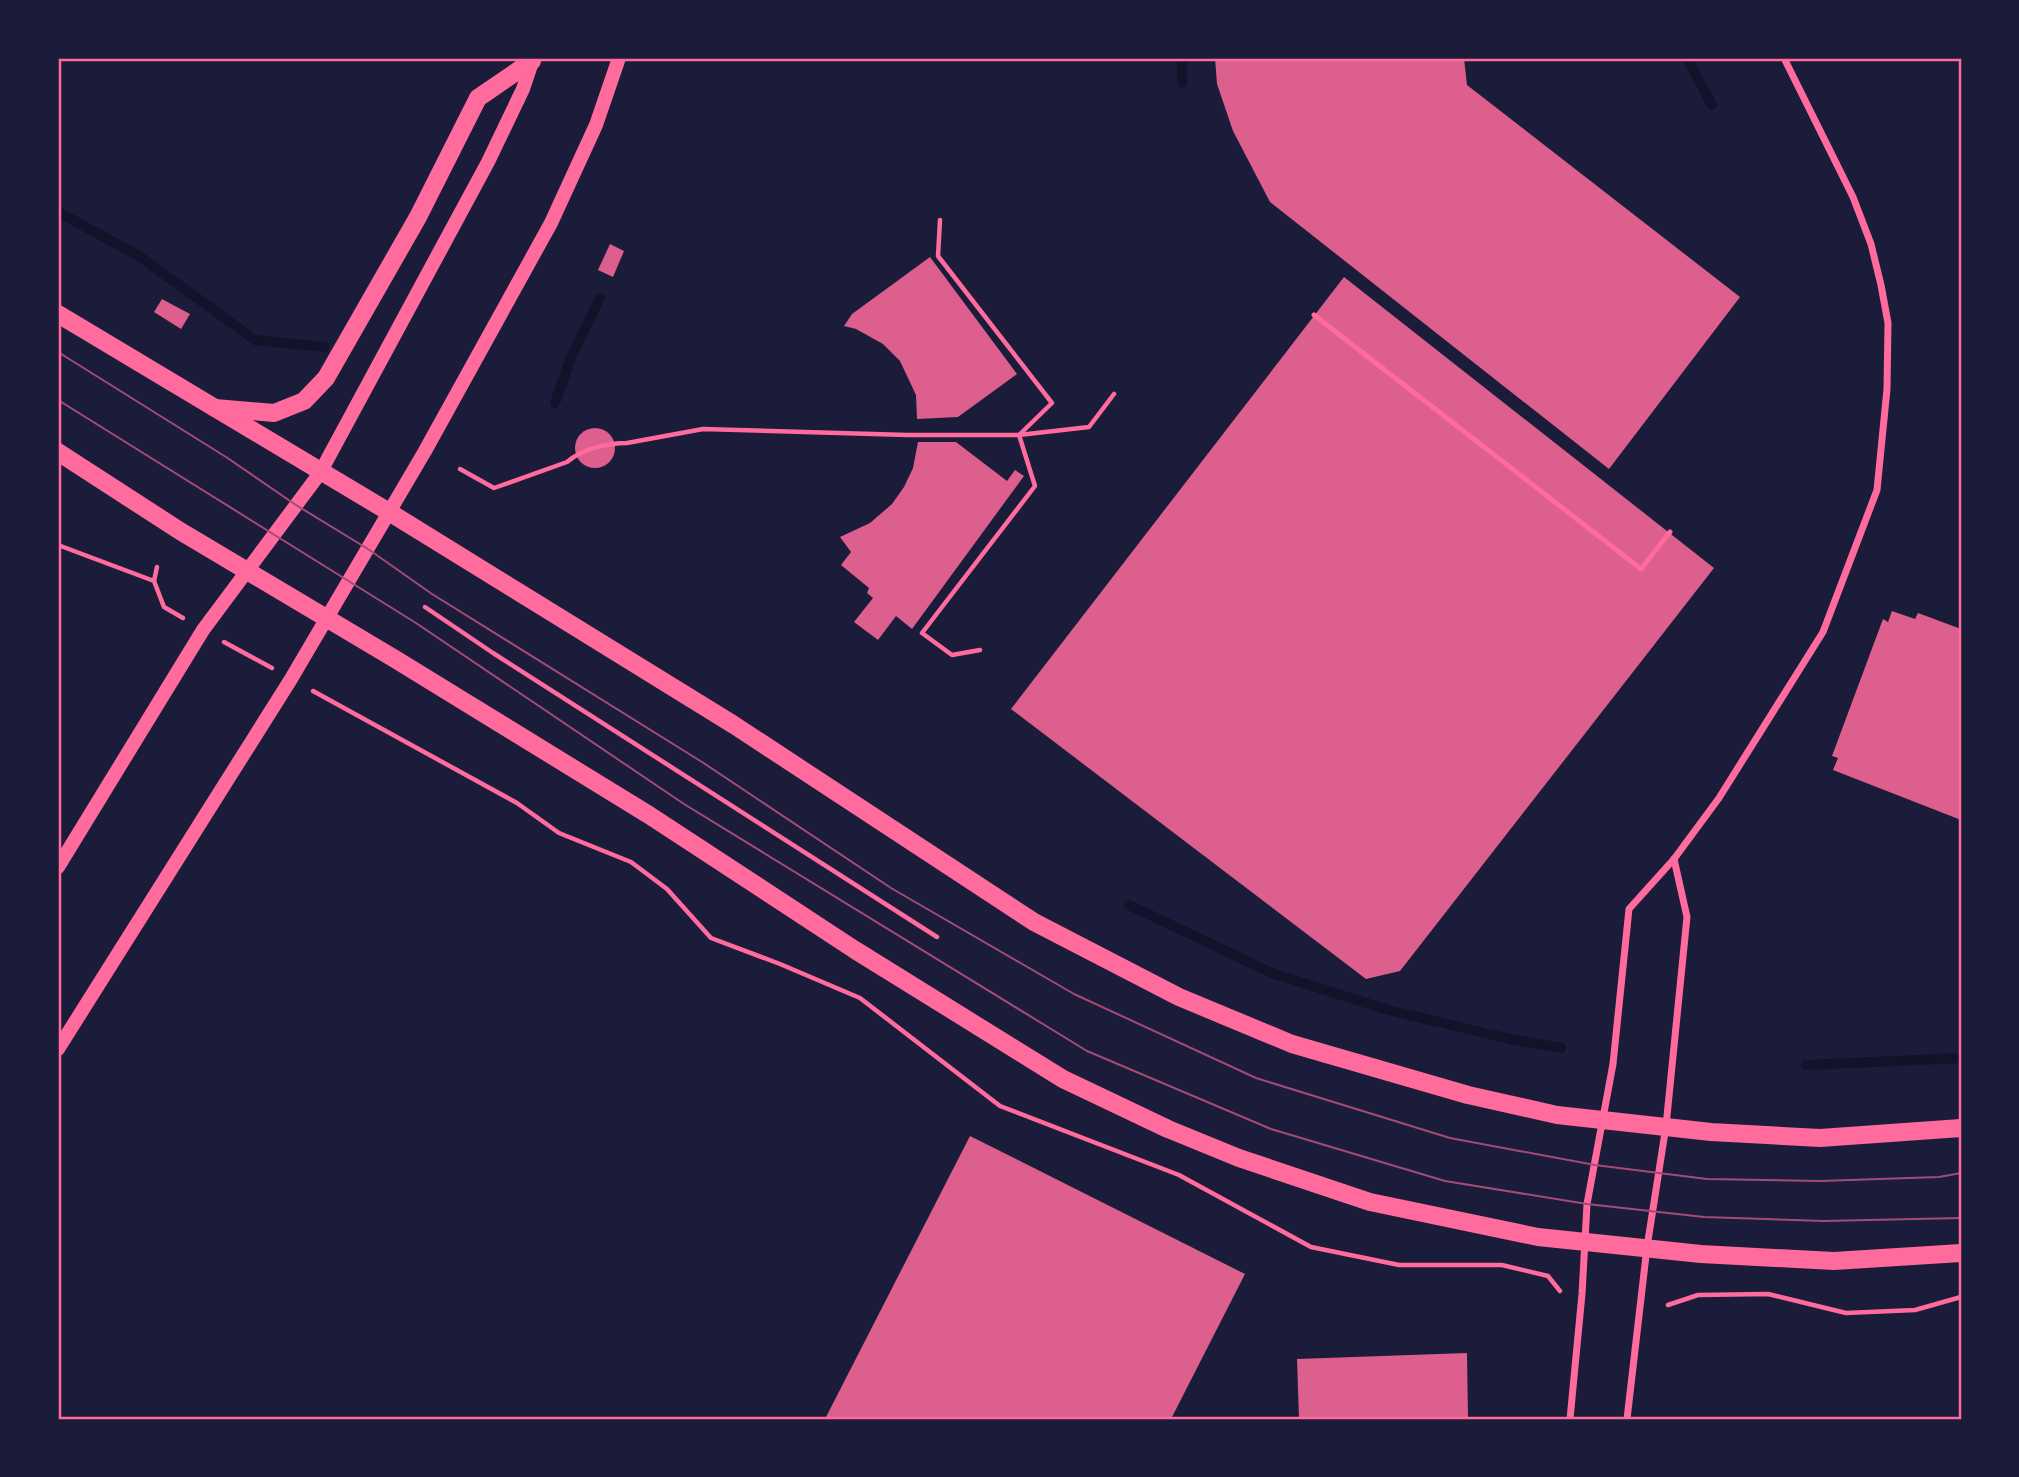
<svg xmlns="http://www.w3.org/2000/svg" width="2019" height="1477" font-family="Inter,sans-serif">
  <rect width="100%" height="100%" fill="#1b1b3a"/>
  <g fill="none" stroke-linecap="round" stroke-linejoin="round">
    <g stroke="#12122b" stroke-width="10">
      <polyline points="1182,58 1182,83"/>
      <polyline points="1687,58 1712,105"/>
      <polyline points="58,212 139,256 255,340 324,347"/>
      <polyline points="555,403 571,357 600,298"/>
      <polyline points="1129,905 1272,973 1388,1010 1510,1039 1561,1048"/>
      <polyline points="1806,1065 1961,1058"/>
    </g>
  </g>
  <g fill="#dd5f8e">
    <polygon points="1215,58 1464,58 1467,85 1740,297 1609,469 1270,202 1233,131 1217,84"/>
    <polygon points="610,244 624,251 613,277 598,270"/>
    <polygon points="930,257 1017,374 958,417 917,419 916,395 900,361 883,344 856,329 844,326 852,314"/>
    <polygon points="1344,277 1714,568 1400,971 1366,979 1011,709"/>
    <polygon points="162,299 190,314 181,329 154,312"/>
    <circle cx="595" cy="448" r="20"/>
    <polygon points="918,442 956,442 1007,481 1015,470 1024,476 912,629 896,616 878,640 854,622 873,598 867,593 869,588 841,565 851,552 840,537 870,523 892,504 904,487 913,468"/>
    <polygon points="1892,611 1915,619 1918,613 1961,629 1961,820 1833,770 1838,758 1832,756 1883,619 1888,622"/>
    <polygon points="970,1136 1245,1274 1171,1419 825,1419"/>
    <polygon points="1467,1353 1468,1419 1299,1419 1297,1359"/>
  </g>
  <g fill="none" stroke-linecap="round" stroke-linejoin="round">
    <g stroke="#ff6b9d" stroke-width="4.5">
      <polyline points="940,220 938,256 1052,403 1019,435 1035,486 922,633 952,655 980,650"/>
      <path d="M460,469L494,488L567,462C582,449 607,443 627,443L703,429L907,435H1019L1089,427L1114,394"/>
      <polyline points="58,545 154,581 164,607 183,618"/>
      <polyline points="154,581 157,567"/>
      <polyline points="425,607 493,653 937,937"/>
      <polyline points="224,642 272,668"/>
      <polyline points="313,691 517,803 559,833 631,862 667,889 711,938 780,964 860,998 1000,1106 1179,1175 1311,1247 1399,1265 1502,1265 1548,1276 1560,1291"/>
      <polyline points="1668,1305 1698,1295 1768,1294 1846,1313 1915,1310 1961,1297"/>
    </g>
    <polyline stroke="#ff6b9d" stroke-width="5" points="1314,315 1641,569 1670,532"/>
    <g stroke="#ff6b9d" stroke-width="7">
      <polyline points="1570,1419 1582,1294 1587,1204 1613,1064 1629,909 1674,859 1719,798 1823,632 1877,490 1887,389 1888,323 1881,285 1871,244 1853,197 1784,58"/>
      <polyline points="1627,1419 1647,1247 1666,1126 1687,917 1674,859"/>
    </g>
    <g stroke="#ff6b9d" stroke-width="14">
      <polyline points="58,867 203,630 320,473 488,162 523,89 533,59"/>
      <polyline points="58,1049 291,679 425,451 551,223 596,125 619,58"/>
    </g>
    <g stroke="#ff6b9d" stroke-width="18">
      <polyline points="58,314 389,512 734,725 1034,922 1179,997 1292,1044 1468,1095 1557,1115 1711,1132 1820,1138 1961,1128"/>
      <polyline points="215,408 274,413 304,401 326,378 418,217 478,98 532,61"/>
      <polyline points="58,452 180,531 395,659 649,815 855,950 1063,1079 1168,1129 1239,1158 1370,1202 1538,1237 1701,1254 1834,1261 1961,1253"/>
    </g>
    <g stroke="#a44b75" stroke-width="2">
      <polyline points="58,352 226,457 296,505 368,549 432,594 702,762 891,888 1074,994 1256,1078 1450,1138 1595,1165 1707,1179 1820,1181 1939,1177 1961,1173"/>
      <polyline points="58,400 416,623 684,804 1087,1051 1271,1129 1445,1181 1587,1204 1704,1217 1824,1221 1961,1218"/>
    </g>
  </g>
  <rect width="2019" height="1477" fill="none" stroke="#1b1b3a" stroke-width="119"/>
  <rect x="60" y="60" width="1900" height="1358" fill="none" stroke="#ff6b9d" stroke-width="2.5"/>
</svg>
